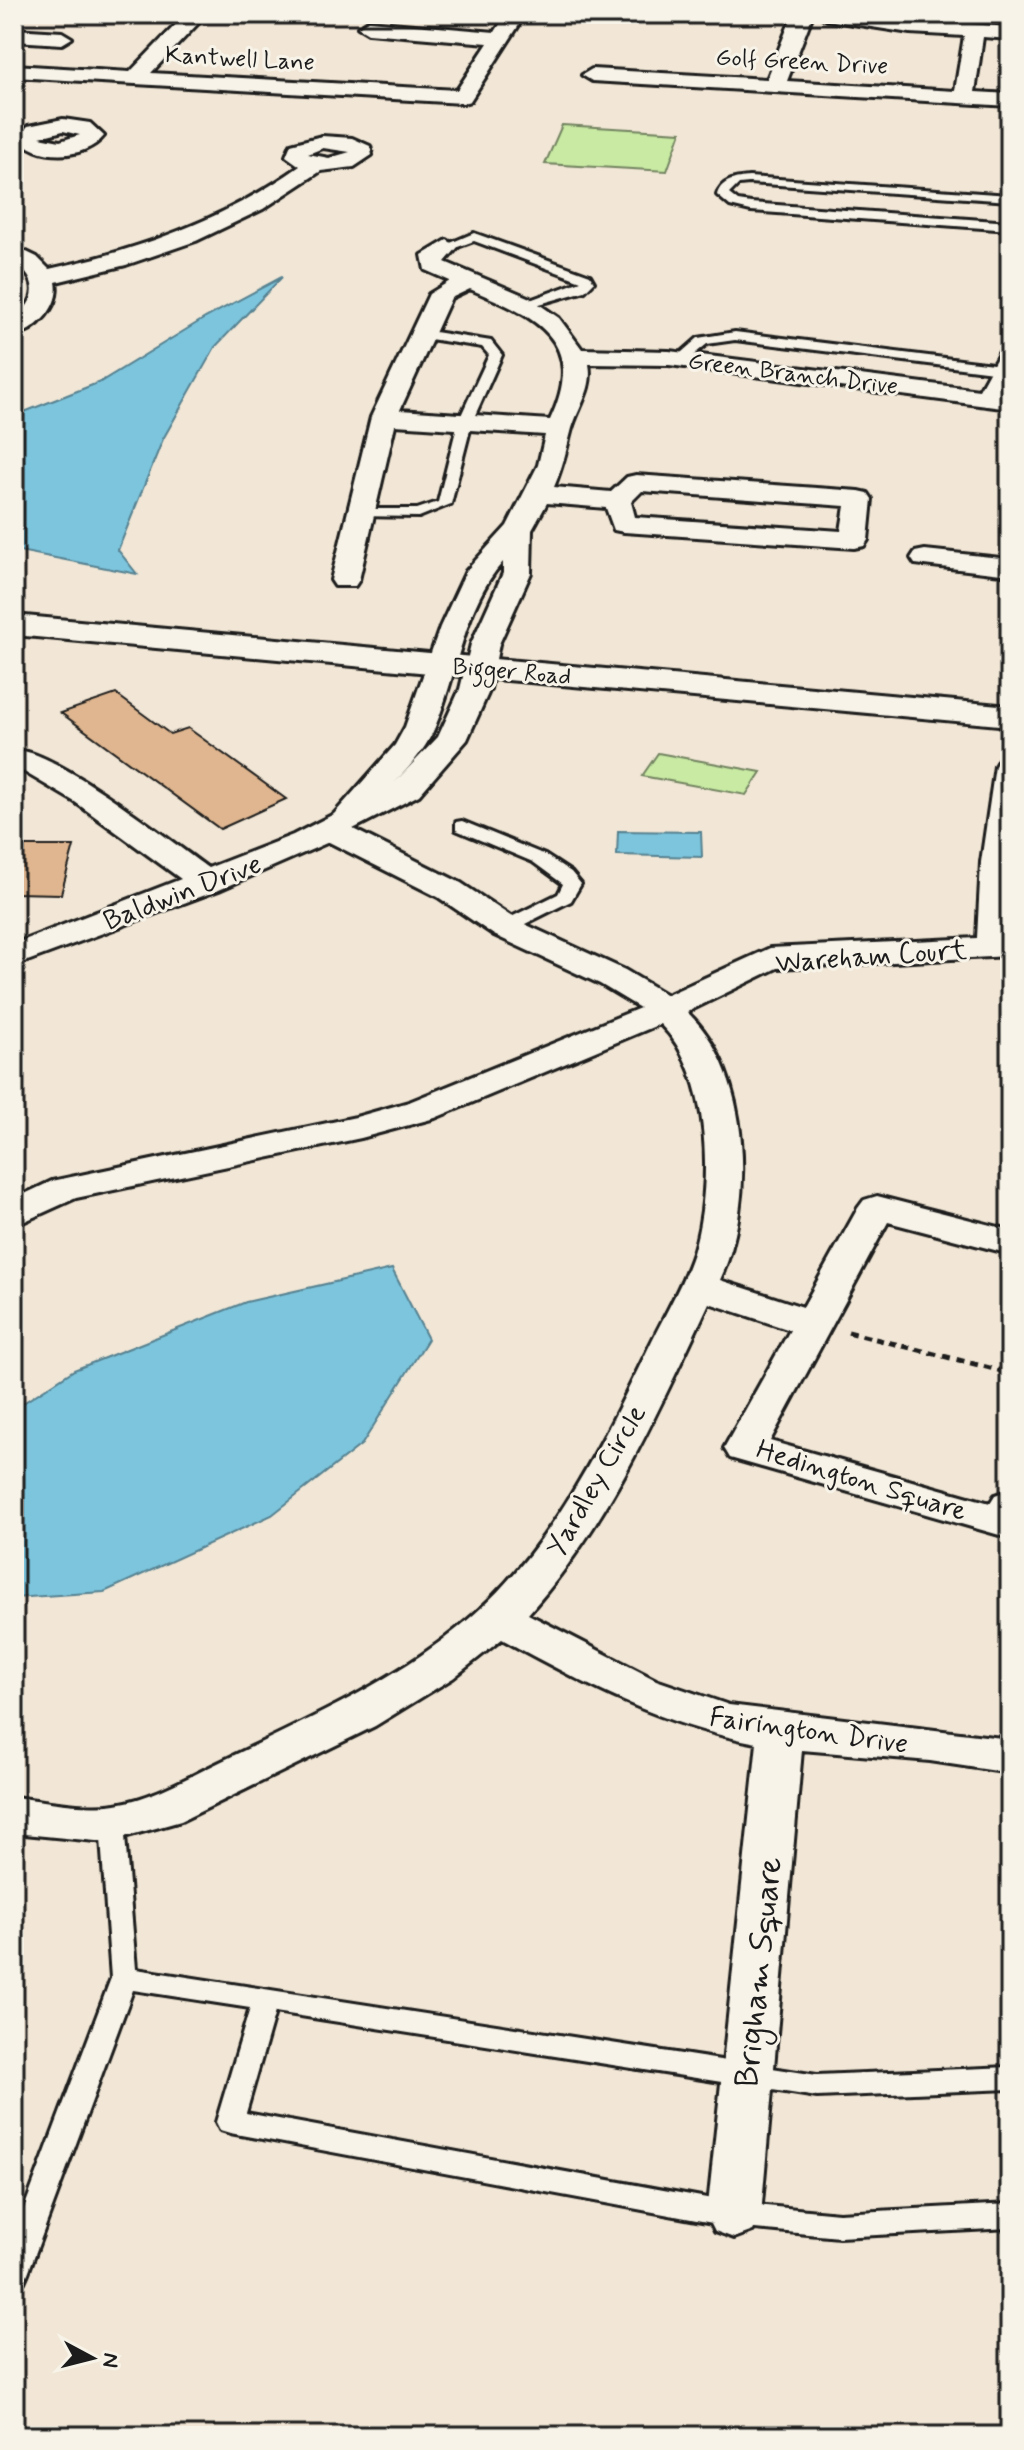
<svg xmlns="http://www.w3.org/2000/svg" width="1024" height="2450" font-family="Mynerve,sans-serif">
  <rect width="100%" height="100%" fill="#f2e7d6"/>
  <filter id="ink" filterUnits="userSpaceOnUse"><feTurbulence type="fractalNoise" baseFrequency=".0125" numOctaves="2"/><feDisplacementMap in="SourceGraphic" scale="16" xChannelSelector="R" yChannelSelector="G"/><feConvolveMatrix kernelMatrix="1 2 1 2 8 2 1 2 1" color-interpolation-filters="sRGB"/></filter>
  <g filter="url(#ink)">
    <g fill="#c8eaa3" stroke="#728360" stroke-width="2">
      <polygon points="562,125 681,132 667,171 545,164"/>
      <polygon points="658,753 761,772 746,795 642,776"/>
    </g>
    <g fill="#7cc5dd" stroke="#568190" stroke-width="2">
      <polygon points="282,277 215,347 163,439 118,550 137,574 14,550 14,416 100,382 205,318"/>
      <polygon points="618,831 701,832 702,857 617,855"/>
      <polygon points="392,1269 428,1339 362,1444 272,1515 104,1592 14,1598 14,1409 74,1370 246,1302"/>
    </g>
    <g fill="#dfb68f" stroke="#1c1c1c" stroke-width="2">
      <polygon points="116,694 170,734 188,728 286,799 220,829 61,713"/>
      <polygon points="14,846 74,846 61,894 14,893"/>
    </g>
    <g fill="none" stroke-linecap="round" stroke-linejoin="round">
      <defs>
        <g id="service">
          <path d="M749,177L1010,195V201L749,183L739,184L729,194L738,201L751,203L1010,222V230L751,211L730,206L717,195C721,180 736,178 749,177Z"/>
          <polygon points="474,233 590,275 594,282 585,291 522,309 522,303 581,281 474,241 447,251 441,247"/>
          <polygon points="422,330 491,341 502,355 472,422 451,504 419,517 356,516 356,510 361,509 417,509 438,502 458,422 489,355 482,347 417,337 416,334"/>
          <polygon points="735,332 1001,365 1008,369 1001,373 735,340 707,344 685,362 674,359 698,338"/>
          <polygon points="462,821 545,855 571,872 581,884 571,901 511,931 499,931 496,927 499,923 558,894 563,884 533,862 456,830 456,822"/>
          <polygon points="112,1814 121,1817 124,1824 136,1969 817,2075 1010,2067 1010,2089 817,2097 275,2012 246,2113 734,2203 839,2213 1010,2204 1010,2228 839,2237 734,2227 230,2133 220,2130 216,2122 250,2008 133,1990 28,2273 24,2282 14,2286 14,2235 111,1978 100,1824 103,1817"/>
        </g>
        <g id="minor">
          <polygon points="186,14 207,14 151,73 457,90 488,43 368,33 358,27 368,21 495,32 502,21 509,19 519,25 470,101 463,103 14,77 14,65 130,72"/>
          <path d="M793,14H813L787,81L955,91L964,36L910,33L827,20L817,14C882,14 946,23 1010,27V39L983,37L975,92L1010,94V106L592,81L582,75L592,69L767,79Z"/>
          <polygon points="14,29 62,32 72,38 62,44 14,41"/>
          <path d="M63,119L90,123L104,136C85,160 36,161 17,137L28,126ZM63,131L80,135L60,141L40,137Z"/>
          <path d="M322,136L352,138L370,146L372,155L354,167L321,171L263,209L196,241L126,265L56,282C61,306 37,331 14,336V318C38,301 40,280 14,263V246L37,257L49,269C139,250 224,220 300,166L286,156L291,144ZM323,148L350,152L329,158L308,154Z"/>
          <path d="M447,240L458,247L445,262L530,298L559,318L582,349L669,351L979,390L1001,350L1010,348V378L1002,392L1010,393V409L669,365L589,364C594,390 577,408 571,432C566,451 562,469 554,487L611,492L627,477L636,475L859,491L868,493L872,499L868,540L864,546L854,548L624,532L614,530L606,508L547,503L532,530L531,573L499,644L490,689L467,740L419,795L353,829L461,883L518,921L625,970L667,995L770,948L977,938L981,862L995,766L999,759L1010,757V956L777,968L687,1012C752,1072 755,1204 720,1280L803,1307L858,1208L864,1200L877,1196L1010,1230V1254L888,1222L770,1441L990,1503L995,1495L1010,1490V1534L1003,1536L730,1458L724,1448L790,1330L709,1303C658,1411 609,1524 528,1614L656,1680L729,1705L1010,1739V1773L930,1761L802,1750L761,2215L753,2231L734,2238L715,2231L707,2215L757,1743C663,1726 584,1684 502,1639L453,1678L375,1726L181,1821L106,1842L14,1833V1797C48,1801 82,1809 116,1804C154,1798 188,1777 222,1761C303,1722 387,1685 458,1628C547,1557 598,1451 647,1351C662,1319 682,1287 693,1253C713,1187 712,1074 660,1024L435,1118L361,1138L76,1198L14,1226V1199L52,1181L356,1117L409,1102L640,1008L600,984L494,935L438,897L329,842L219,890L14,966V944L181,879L75,802L14,766V751C46,743 176,845 208,868L293,835L334,814L395,745L405,727L440,627L466,571L507,526L538,465L545,435L395,425L359,580L355,586H335L331,580L371,417L429,294L450,281L425,270L422,255ZM470,289C536,317 588,340 550,420L400,410L451,298ZM642,491L845,506L841,531L635,517L631,502ZM503,562V573L471,644L460,689L438,737L395,782C411,765 426,749 435,727C458,674 463,606 503,562Z"/>
          <polygon points="925,550 1010,559 1010,575 915,564 911,558 915,552"/>
        </g>
        <polygon id="tertiary" points="14,615 1010,706 1010,726 14,635"/>
      </defs>
      <use href="#service" stroke="#1c1c1c" stroke-width="6"/>
      <use href="#minor" stroke="#1c1c1c" stroke-width="6"/>
      <use href="#tertiary" stroke="#1c1c1c" stroke-width="6"/>
      <polyline stroke="#1c1c1c" stroke-width="5" stroke-dasharray="8 6" stroke-linecap="butt" points="848,1332 1010,1373"/>
      <use href="#service" fill="#f7f3e8" fill-rule="evenodd"/>
      <use href="#minor" fill="#f7f3e8" fill-rule="evenodd"/>
      <use href="#tertiary" fill="#f7f3e8" fill-rule="evenodd"/>
    </g>
  </g>
  <g text-anchor="middle" stroke-width="6" stroke-linejoin="round" paint-order="stroke">
    <g font-size="24" fill="#1c1c1c" stroke="#f7f3e8">
      <text transform="translate(240 58) rotate(3)" y="8">Kantwell Lane</text>
      <text transform="translate(802 61) rotate(3)" y="8">Golf Green Drive</text>
      <text transform="translate(793 373) rotate(7)" y="8">Green Branch Drive</text>
      <text transform="translate(512 671) rotate(5)" y="8">Bigger Road</text>
    </g>
    <g font-size="28" fill="#1c1c1c" stroke="#f7f3e8">
      <text transform="translate(182 891) rotate(-21)" y="10">Baldwin Drive</text>
      <text transform="translate(871 955) rotate(-4)" y="10">Wareham Court</text>
      <text transform="translate(862 1479) rotate(17)" y="10">Hedington Square</text>
      <text transform="translate(595 1480) rotate(-60)" y="10">Yardley Circle</text>
      <text transform="translate(809 1729) rotate(8)" y="10">Fairington Drive</text>
    </g>
    <g font-size="34" fill="#1c1c1c" stroke="#f7f3e8">
      <text transform="translate(757 1972) rotate(-84)" y="12">Brigham Square</text>
    </g>
  </g>
  <rect width="1024" height="2450" fill="none" stroke="#f7f3e8" stroke-width="48"/>
  <rect x="24" y="24" width="976" height="2402" fill="none" stroke="#1c1c1c" stroke-width="3" filter="url(#ink)"/>
  <g transform="translate(92 2358) rotate(97)" stroke="#f7f3e8" stroke-width="6" paint-order="stroke">
  <path d="M0-6L14 30L0 20L-14 30Z" fill="#1c1c1c"/>
  <text y="-12" font-size="22" font-weight="bold" text-anchor="middle" fill="#1c1c1c">N</text>
  </g>
</svg>
